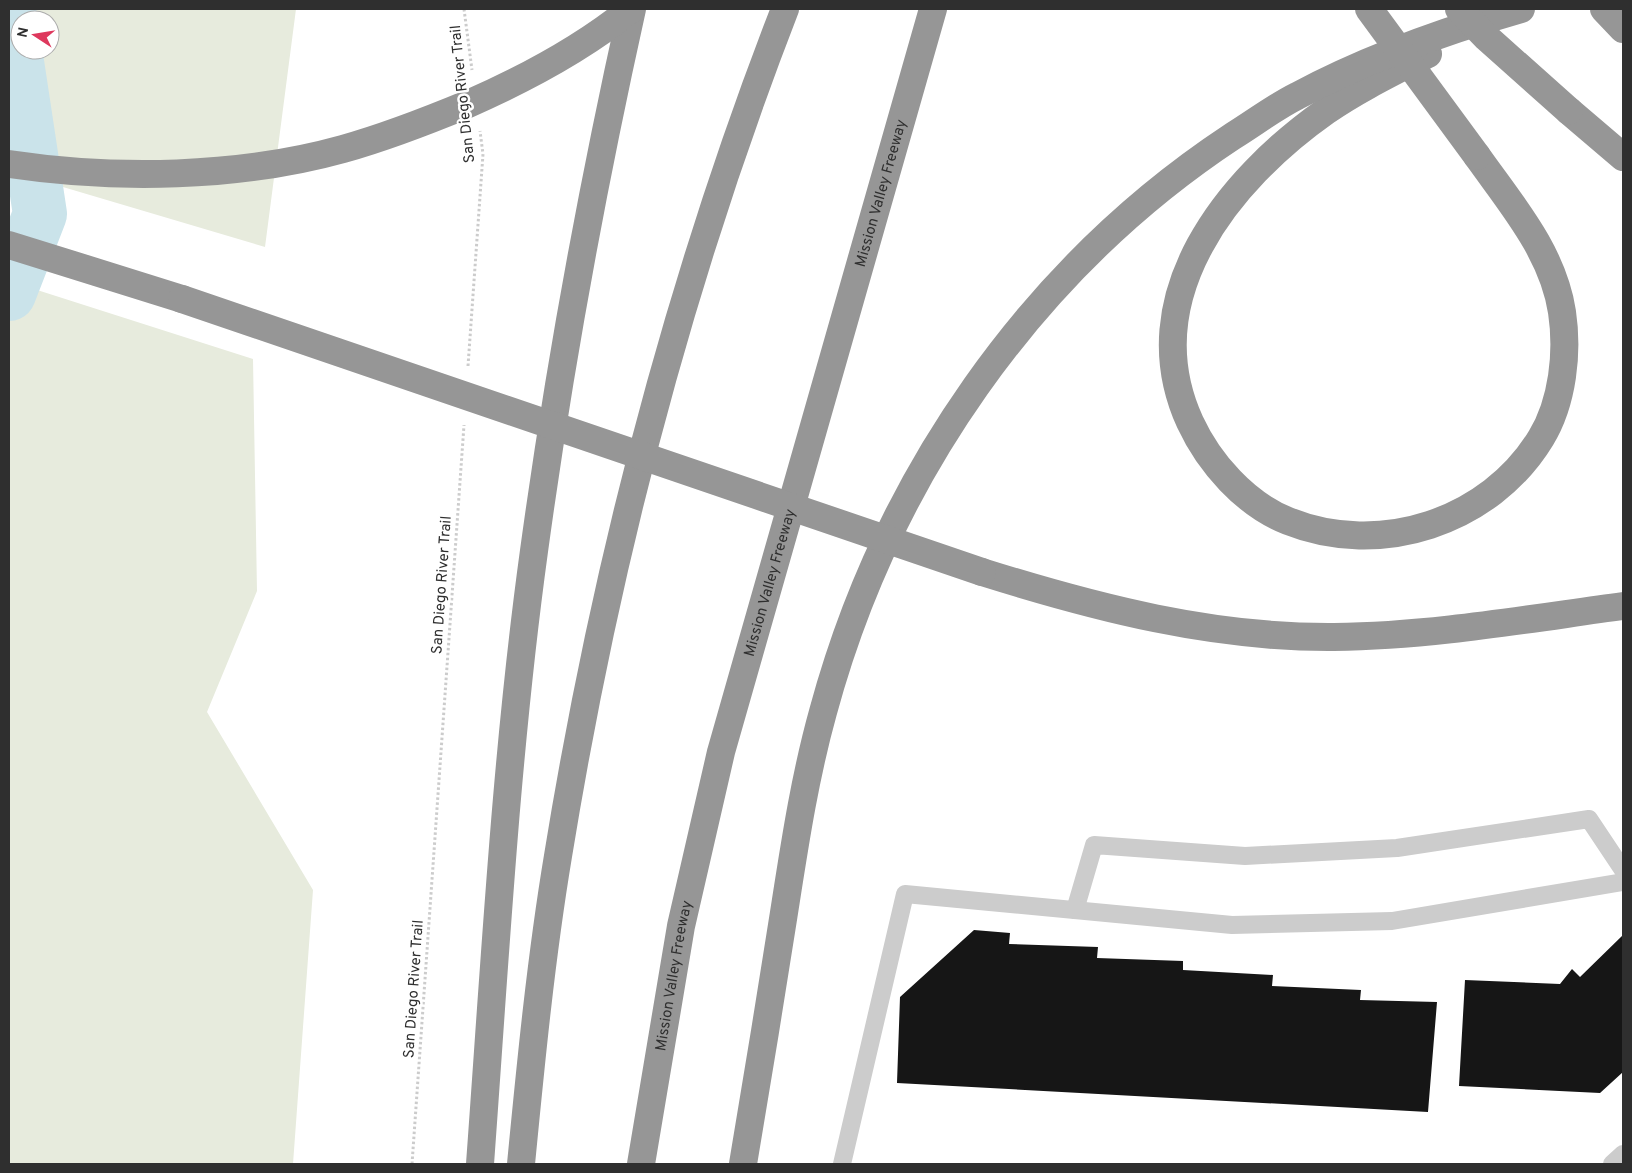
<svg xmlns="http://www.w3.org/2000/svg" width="1632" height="1173" font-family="Overpass,sans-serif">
  <rect width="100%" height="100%" fill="#fff"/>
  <g fill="#e7ebdd" fill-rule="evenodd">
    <path d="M9,9H296L265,247L9,171ZM20,20H50V50H20Z"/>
    <polygon points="9,281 253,359 257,591 207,712 313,890 293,1164 9,1164"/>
  </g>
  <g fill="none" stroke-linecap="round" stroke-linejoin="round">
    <polyline stroke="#cae3ea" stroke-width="31" points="9,65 19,69"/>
    <polyline stroke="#cae3ea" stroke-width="54" points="9,294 40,214 9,9"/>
  </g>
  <g fill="#161616">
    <polygon points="974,930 1010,933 1009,944 1098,947 1097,958 1183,961 1183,970 1273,975 1272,986 1361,990 1360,1000 1437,1002 1428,1112 897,1083 900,997"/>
    <polygon points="1623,935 1623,1072 1600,1093 1459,1086 1465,980 1560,984 1572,969 1580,977"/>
  </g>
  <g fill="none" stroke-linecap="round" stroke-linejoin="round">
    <g stroke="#ccc" stroke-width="3" stroke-dasharray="2.5 2.5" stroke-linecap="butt">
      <polyline points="464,9 472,70"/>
      <polyline points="468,366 483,154 480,131"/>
      <polyline points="412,1164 464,425"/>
    </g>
    <g stroke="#ccc" stroke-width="18">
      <polyline points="1075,910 1094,845 1245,856 1397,848 1589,819 1623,870"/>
      <polyline points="842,1164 905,894 1232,925 1392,921 1623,882"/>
      <polyline points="1612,1164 1623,1154"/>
    </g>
    <g stroke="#969696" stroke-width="28">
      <polyline points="1604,9 1623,29"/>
      <path d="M1428,54C1393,72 1358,89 1326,111C1228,180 1133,297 1190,422C1209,463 1245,504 1288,521C1380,558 1490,522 1541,438C1563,402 1568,352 1562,312C1553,252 1511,204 1477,156"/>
      <polyline points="1569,111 1623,157"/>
      <polyline points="9,245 182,299"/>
      <path d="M982,572C1097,608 1213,638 1334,637C1431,636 1527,619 1623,606"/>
      <path d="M480,1164C495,960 506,754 534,551C559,368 592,189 632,9"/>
      <path d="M521,1164C531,1061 541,958 558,856C605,567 679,282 785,9"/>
      <path id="s1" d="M641,1164L681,926L721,752L933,9"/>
      <path d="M743,1164C757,1082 770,1001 783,919C794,849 804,780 823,712C886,479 1031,269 1233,136C1254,123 1275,107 1297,96C1368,58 1444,31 1521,9"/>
    </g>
    <g stroke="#969696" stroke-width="28">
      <polyline points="1369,9 1477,156"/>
      <polyline points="1459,9 1486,37 1569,111"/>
      <path d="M9,164C116,180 239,178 343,149C386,137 427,121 468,104C525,79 583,48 631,9"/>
      <polyline points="182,299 982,572"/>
    </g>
  </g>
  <g text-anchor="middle" stroke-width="5" stroke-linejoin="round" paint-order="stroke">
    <g font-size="15" fill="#2f2f2f" stroke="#fff">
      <text transform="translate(462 94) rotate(-96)" y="5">San Diego River Trail</text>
      <text dy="5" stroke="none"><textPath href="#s1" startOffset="1001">Mission Valley Freeway</textPath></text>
      <text dy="5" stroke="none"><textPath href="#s1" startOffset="596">Mission Valley Freeway</textPath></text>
      <text transform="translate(441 585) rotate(-86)" y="5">San Diego River Trail</text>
      <text dy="5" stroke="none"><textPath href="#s1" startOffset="191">Mission Valley Freeway</textPath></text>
      <text transform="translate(413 989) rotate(-86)" y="5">San Diego River Trail</text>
    </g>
  </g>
  <rect width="1632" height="1173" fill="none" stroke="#2f2f2f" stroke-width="20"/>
  <g transform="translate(35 35) rotate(282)"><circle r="24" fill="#ffffff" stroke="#acacac"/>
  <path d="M0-4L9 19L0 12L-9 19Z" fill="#de385d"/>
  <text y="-8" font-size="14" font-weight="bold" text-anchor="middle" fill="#2f2f2f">N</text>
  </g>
</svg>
